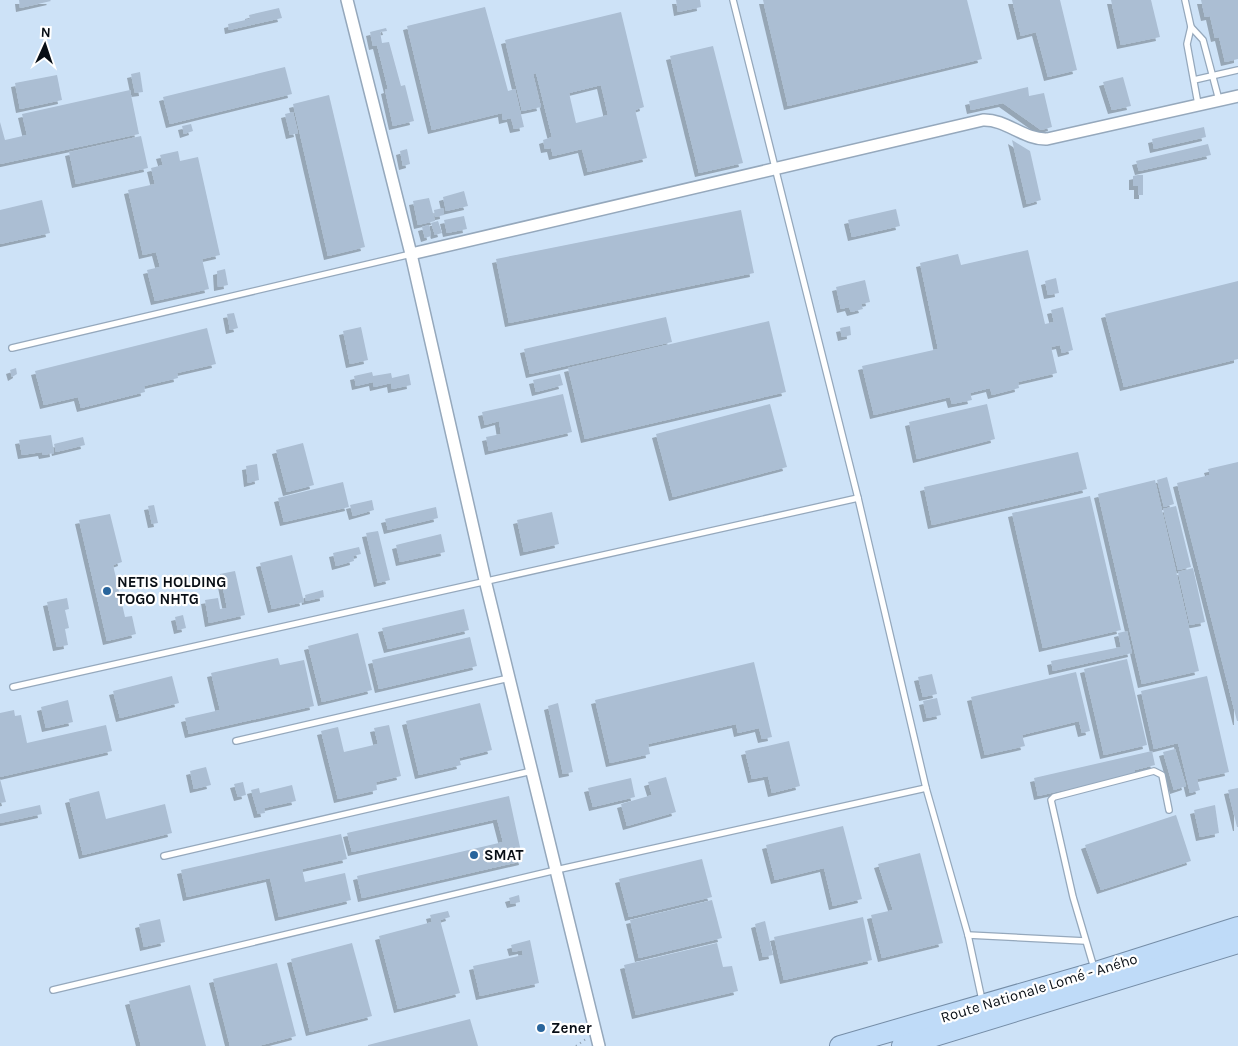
<svg xmlns="http://www.w3.org/2000/svg" width="1238" height="1046" font-family="Karla,sans-serif">
  <defs>
    <filter id="shadow"><feDropShadow dx="-4" dy="4" stdDeviation="0" flood-color="#0004"/></filter>
  </defs>
  <rect width="100%" height="100%" fill="#cde2f7"/>
  <g fill="#abbed3" fill-rule="evenodd" filter="url(#shadow)">
    <polygon points="19,0 50,0 51,1 20,8"/>
    <polygon points="676,0 700,0 701,7 678,12"/>
    <polygon points="763,0 967,0 982,59 788,106"/>
    <polygon points="1012,0 1060,0 1077,70 1048,77 1036,32 1021,36"/>
    <polygon points="1111,0 1151,0 1160,37 1121,45"/>
    <polygon points="1201,0 1238,0 1238,59 1225,62 1219,37 1215,38 1210,16 1205,17"/>
    <polygon points="485,7 508,91 515,89 524,127 514,129 511,118 503,120 502,113 432,130 407,26"/>
    <polygon points="279,8 282,18 229,30 228,24 250,19 249,15"/>
    <path d="M621,12L644,107L635,110L647,158L588,172L582,149L553,156L551,148L545,149L543,140L552,137L536,73L533,74L541,107L522,111L505,40ZM601,85L608,115L576,123L569,93Z"/>
    <polygon points="386,28 387,31 380,32 382,43 389,42 401,86 405,85 414,121 393,126 385,90 388,89 377,45 373,46 370,32"/>
    <polygon points="713,46 743,163 699,173 670,56"/>
    <polygon points="285,67 292,94 170,124 163,97"/>
    <polygon points="140,72 143,92 135,93 131,74"/>
    <polygon points="57,75 62,100 20,109 15,83"/>
    <polygon points="1123,77 1131,106 1112,110 1103,82"/>
    <polygon points="1028,87 1029,96 1044,93 1052,127 1041,130 1003,103 971,110 969,101"/>
    <polygon points="130,90 139,134 0,164 0,122 5,140 27,135 22,114"/>
    <polygon points="329,95 365,247 328,256 293,104"/>
    <polygon points="293,112 298,133 290,135 285,114"/>
    <polygon points="191,124 193,131 184,134 182,126"/>
    <polygon points="1204,127 1206,137 1154,149 1152,139"/>
    <polygon points="141,136 148,168 76,184 69,152"/>
    <polygon points="1012,140 1030,151 1041,200 1027,204"/>
    <polygon points="1208,144 1211,155 1139,171 1136,161"/>
    <polygon points="407,149 410,164 403,166 400,151"/>
    <polygon points="178,151 180,161 198,157 220,255 202,259 209,289 155,301 147,270 160,267 156,252 143,255 128,190 155,184 151,168 163,165 160,155"/>
    <polygon points="1138,175 1143,175 1143,195 1138,195 1138,186 1133,186 1133,176"/>
    <polygon points="464,191 468,206 446,211 443,197"/>
    <polygon points="429,198 435,221 418,225 413,201"/>
    <polygon points="42,200 50,233 0,244 0,210"/>
    <polygon points="443,208 444,215 435,217 434,210"/>
    <polygon points="896,209 900,226 852,237 848,220"/>
    <polygon points="741,210 754,273 509,323 496,259"/>
    <polygon points="464,216 467,229 447,233 444,220"/>
    <polygon points="438,221 442,233 435,235 431,223"/>
    <polygon points="429,225 431,236 425,238 422,227"/>
    <polygon points="1028,250 1045,324 1054,322 1051,310 1063,307 1073,350 1062,353 1060,345 1051,347 1057,373 1018,382 1019,388 992,395 990,388 970,393 972,400 952,404 950,397 874,415 862,366 938,349 920,263 958,254 961,265"/>
    <polygon points="225,269 228,285 218,287 217,271"/>
    <polygon points="1056,278 1059,293 1048,295 1045,281"/>
    <polygon points="865,280 870,302 861,304 863,309 851,312 849,307 841,309 836,287"/>
    <polygon points="1238,281 1238,359 1124,387 1105,314"/>
    <polygon points="234,313 238,328 230,330 227,314"/>
    <polygon points="666,317 672,342 530,374 524,349"/>
    <polygon points="769,321 786,392 585,439 568,368"/>
    <polygon points="850,326 851,335 842,337 840,328"/>
    <polygon points="361,327 368,360 350,364 343,331"/>
    <polygon points="207,328 216,364 177,373 178,378 144,386 145,392 81,408 78,397 44,405 35,371"/>
    <polygon points="16,368 17,374 12,377 10,370"/>
    <polygon points="372,372 373,376 391,373 392,378 409,374 411,385 392,389 391,383 374,387 373,382 356,386 354,376"/>
    <polygon points="560,374 563,385 536,392 533,380"/>
    <polygon points="563,394 572,432 489,451 486,437 501,434 499,421 485,425 482,412"/>
    <polygon points="770,404 787,467 673,497 656,434"/>
    <polygon points="987,404 995,439 917,459 909,422"/>
    <polygon points="51,435 54,453 43,455 42,452 22,455 19,440"/>
    <polygon points="83,437 85,445 56,452 54,444"/>
    <polygon points="303,443 314,485 287,492 276,450"/>
    <polygon points="1078,452 1087,489 932,525 924,487"/>
    <polygon points="1238,462 1238,721 1237,721 1177,483 1210,475 1208,469"/>
    <polygon points="257,464 259,480 248,483 246,466"/>
    <polygon points="1167,477 1174,504 1164,507 1157,480"/>
    <polygon points="1155,480 1199,671 1142,684 1098,494"/>
    <polygon points="343,482 349,507 284,522 278,498"/>
    <polygon points="1090,496 1121,630 1043,648 1012,513"/>
    <polygon points="372,500 374,510 353,516 350,505"/>
    <polygon points="154,505 158,523 152,524 148,506"/>
    <polygon points="1176,506 1191,567 1178,570 1163,509"/>
    <polygon points="436,507 438,518 388,530 385,519"/>
    <polygon points="552,512 559,544 524,552 517,520"/>
    <polygon points="110,514 122,562 113,565 125,617 132,616 136,634 107,641 79,520"/>
    <polygon points="378,531 390,580 378,583 366,533"/>
    <polygon points="441,534 445,552 400,562 396,545"/>
    <polygon points="359,547 361,554 353,556 354,561 336,566 333,553"/>
    <polygon points="292,555 304,602 272,609 260,563"/>
    <polygon points="1193,568 1205,622 1190,625 1178,572"/>
    <polygon points="235,571 245,615 209,623 205,600 218,598 220,609 227,608 220,574"/>
    <polygon points="323,590 324,597 306,601 305,595"/>
    <polygon points="67,598 69,609 65,610 69,628 65,629 68,645 57,647 47,602"/>
    <polygon points="464,609 469,630 388,649 382,628"/>
    <polygon points="183,615 186,628 178,630 175,617"/>
    <polygon points="1127,631 1132,653 1053,671 1051,661 1121,647 1118,633"/>
    <polygon points="358,633 372,690 322,702 308,646"/>
    <polygon points="470,637 477,666 379,689 372,660"/>
    <polygon points="278,658 280,665 304,660 314,706 189,734 185,718 220,710 211,673"/>
    <polygon points="1127,659 1147,745 1104,755 1084,669"/>
    <polygon points="754,662 772,737 762,739 759,728 738,733 736,724 648,744 650,754 610,763 595,700"/>
    <polygon points="1076,672 1090,731 1082,733 1079,721 1022,735 1025,746 985,755 971,697"/>
    <polygon points="932,674 937,694 923,697 918,677"/>
    <polygon points="172,676 179,703 120,718 113,691"/>
    <polygon points="1207,676 1229,772 1197,779 1200,790 1190,793 1178,743 1154,749 1141,691"/>
    <polygon points="937,698 941,715 927,718 923,701"/>
    <polygon points="68,700 73,722 46,728 41,707"/>
    <polygon points="480,703 492,750 459,758 461,765 419,775 406,721"/>
    <polygon points="558,703 573,772 563,774 548,706"/>
    <polygon points="14,710 15,716 21,715 27,743 106,725 112,751 0,777 0,713"/>
    <polygon points="389,725 401,776 376,782 377,790 338,799 321,731 338,727 344,752 378,744 374,728"/>
    <polygon points="789,741 800,786 772,793 768,776 752,779 745,751"/>
    <polygon points="1175,749 1186,786 1174,790 1163,752"/>
    <polygon points="1152,751 1155,765 1135,770 1135,774 1038,796 1034,778"/>
    <polygon points="206,767 211,785 194,789 190,771"/>
    <polygon points="666,777 676,812 627,826 621,804 652,795 648,782"/>
    <polygon points="631,778 635,797 593,807 588,788"/>
    <polygon points="0,779 6,802 0,803"/>
    <polygon points="243,782 246,795 238,797 234,784"/>
    <polygon points="292,785 296,801 264,808 265,813 258,814 251,790 259,788 260,793"/>
    <polygon points="1238,788 1238,827 1237,827 1228,790"/>
    <polygon points="99,791 106,819 165,804 172,833 83,855 69,799"/>
    <polygon points="509,796 523,861 362,898 357,876 503,842 497,819 352,852 347,833"/>
    <polygon points="40,805 42,814 0,823 0,814"/>
    <polygon points="1215,805 1219,833 1200,837 1194,810"/>
    <polygon points="1176,815 1191,861 1101,890 1085,845"/>
    <polygon points="843,826 862,899 833,906 824,868 775,880 766,845"/>
    <polygon points="341,834 347,859 302,869 305,882 345,873 351,900 279,917 270,878 187,897 181,870"/>
    <polygon points="920,853 943,943 882,958 871,915 893,910 878,864"/>
    <polygon points="702,859 712,897 629,917 619,879"/>
    <polygon points="519,895 520,902 511,904 509,898"/>
    <polygon points="712,900 722,938 639,958 630,920"/>
    <polygon points="448,911 450,917 440,920 460,993 398,1009 379,936 432,922 430,915"/>
    <polygon points="863,917 872,960 784,980 774,937"/>
    <polygon points="160,919 165,942 144,947 139,924"/>
    <polygon points="765,921 773,955 763,957 755,924"/>
    <polygon points="530,940 539,983 480,996 473,966 523,955 522,950 513,952 511,945"/>
    <polygon points="352,943 372,1016 310,1032 291,959"/>
    <polygon points="717,943 723,967 732,966 738,991 636,1015 624,965"/>
    <polygon points="277,963 296,1036 258,1046 230,1046 213,979"/>
    <polygon points="190,985 206,1046 141,1046 129,1001"/>
    <polygon points="470,1019 478,1046 368,1046 368,1045"/>
  </g>
  <g fill="none" stroke-linecap="round" stroke-linejoin="round">
    <defs>
      <g id="service">
        <polyline points="733,0 858,498 926,788 968,935 982,1000"/>
        <polyline points="1185,0 1191,27 1187,44 1198,104"/>
        <polyline points="1191,27 1203,40 1219,100"/>
        <polyline points="1194,80 1238,70"/>
        <polyline points="12,348 411,254"/>
        <polyline points="13,687 858,498"/>
        <polyline points="236,741 509,678"/>
        <polyline points="164,856 532,771"/>
        <polyline points="968,935 1085,941"/>
        <polyline points="1094,968 1073,897 1051,800 1054,797 1154,771 1162,775 1169,810"/>
        <polyline points="53,990 556,870 926,788"/>
      </g>
      <g id="minor">
        <polyline points="347,0 411,254 485,580 599,1046"/>
        <path d="M411,254L983,120C1006,119 1024,140 1047,139L1238,96"/>
      </g>
      <g id="trunk">
        <polyline points="840,1046 1096,972 1238,927"/>
        <polyline points="902,1046 1238,943"/>
      </g>
    </defs>
    <use href="#service" stroke="#95a8bc" stroke-width="8"/>
    <use href="#minor" stroke="#95a8bc" stroke-width="14"/>
    <use href="#trunk" stroke="#758da7" stroke-width="22"/>
    <polyline stroke="#8c9cad" stroke-width="2" stroke-dasharray="1 4" stroke-linecap="butt" points="576,1046 586,1039"/>
    <use href="#service" stroke="#fff" stroke-width="5.5"/>
    <use href="#minor" stroke="#fff" stroke-width="11"/>
    <use href="#trunk" stroke="#bfdbf8" stroke-width="20"/>
  </g>
  <g fill="#29659c" stroke="#fff" stroke-width="2">
    <circle cx="107" cy="591" r="5"/>
    <circle cx="474" cy="855" r="5"/>
    <circle cx="541" cy="1028" r="5"/>
  </g>
  <g text-anchor="middle" stroke-width="4.5" stroke-linejoin="round" paint-order="stroke">
    <g font-size="15" font-weight="bold" fill="#080e15" stroke="#fff" text-anchor="start">
      <text x="117" y="587">NETIS HOLDING<tspan x="117" dy="17">TOGO NHTG</tspan></text>
      <text x="484" y="860">SMAT</text>
      <text x="551" y="1033">Zener</text>
    </g>
    <g font-size="15" fill="#080e15" stroke="#fff">
      <text transform="translate(1039 988) rotate(-17)" y="5">Route Nationale Lomé - Aného</text>
    </g>
  </g>
  <g transform="translate(45 45) rotate(3)" stroke="#ffffff" stroke-width="4" paint-order="stroke">
  <path d="M0-4L9 19L0 12L-9 19Z" fill="#080e15"/>
  <text y="-8" font-size="14" font-weight="bold" text-anchor="middle" fill="#080e15">N</text>
  </g>
</svg>
